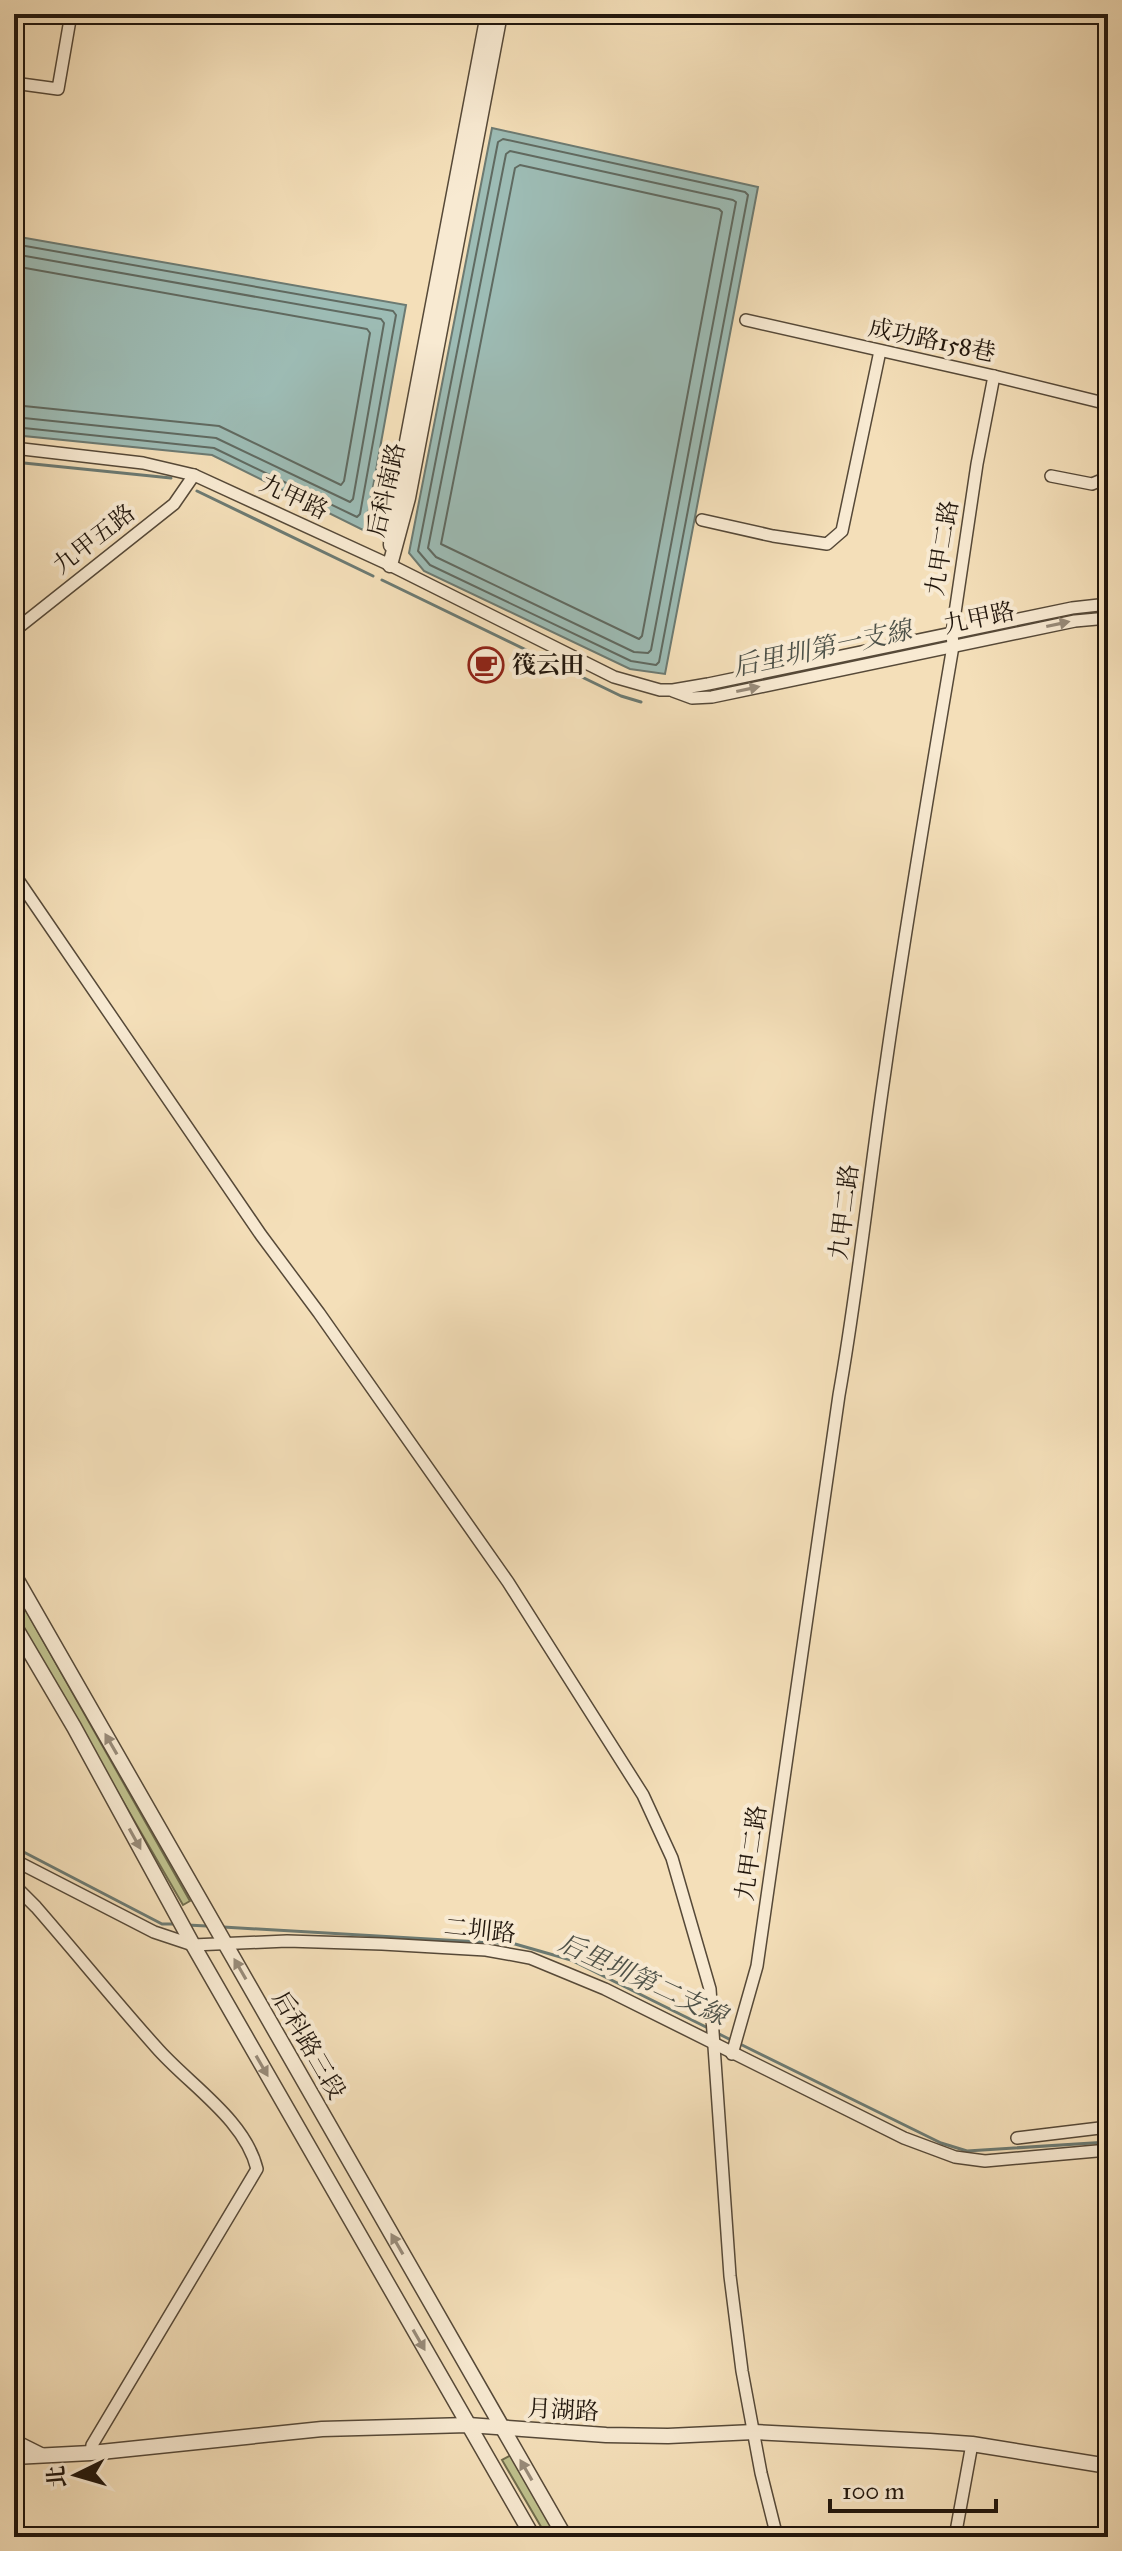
<svg xmlns="http://www.w3.org/2000/svg" width="1122" height="2551" font-family="'IM FELL Great Primer','Noto Serif TC',serif">
  <rect width="100%" height="100%" fill="#f4dfb9"/>
  <filter id="stains"><feTurbulence type="fractalNoise" baseFrequency=".0025" numOctaves="4"/><feColorMatrix values="0 0 0 0 .2 0 0 0 0 .09 0 0 0 0 .02 0 0 0 .5 -.17"/></filter>
  <radialGradient id="worn" r=".72"><stop offset=".6" stop-color="#630" stop-opacity="0"/><stop offset="1" stop-color="#630" stop-opacity=".3"/></radialGradient>
  <g fill="#bfc18d" stroke="#706c4d" stroke-width="2">
    <polygon points="14,1589 190,1901 183,1905 14,1613"/>
    <polygon points="511,2455 558,2537 547,2537 502,2460"/>
  </g>
  <g fill="#9dbcb5" stroke="#6c7a72" stroke-width="2">
    <polygon points="492,128 758,187 665,674 630,669 424,571 409,553"/>
    <polygon points="14,236 406,305 365,531 212,455 14,435"/>
  </g>
  <g fill="none" stroke-linecap="round" stroke-linejoin="round">
    <g stroke="#606a61" stroke-width="2">
      <polygon points="503,139 745,192 748,195 659,662 656,665 631,661 430,565 418,551 498,142"/>
      <polygon points="510,151 733,200 736,202 651,650 648,653 634,652 436,557 428,548 506,154"/>
      <polygon points="520,165 719,209 722,212 642,636 639,639 441,544 515,168"/>
      <polyline points="14,244 393,311 396,315 360,514 357,517 214,448 14,427"/>
      <polyline points="14,254 381,319 384,323 353,499 350,502 216,438 14,417"/>
      <polyline points="14,266 367,329 370,333 344,481 341,485 219,426 14,405"/>
    </g>
    <g stroke="#6c7a72" stroke-width="3">
      <polyline points="14,462 171,478"/>
      <polyline points="197,491 373,576"/>
      <polyline points="382,580 621,696 641,702"/>
      <polyline points="970,636 1071,615 1108,611"/>
      <polyline points="717,689 935,644"/>
      <polyline points="14,1847 162,1924 175,1924"/>
      <polyline points="187,1925 207,1926"/>
      <polyline points="223,1927 515,1944 571,1960 708,2028"/>
      <polyline points="715,2032 733,2041"/>
      <polyline points="740,2044 941,2143 967,2151 1108,2142"/>
    </g>
    <defs>
      <g id="minor">
        <polyline points="14,83 58,89 71,14"/>
        <polyline points="746,320 994,376 1108,404"/>
        <polyline points="14,448 143,463 194,475 390,565 614,677 660,690 673,690 708,684 1072,608 1108,604"/>
        <polyline points="1051,476 1092,484 1104,479 1108,460"/>
        <polyline points="702,520 773,536 827,544 842,531 880,351"/>
        <polyline points="14,631 174,504 194,475"/>
        <polyline points="673,691 692,698 712,697 1075,621 1108,618"/>
        <polyline points="14,874 261,1235 319,1313 508,1582 643,1795 672,1858 710,1989 730,2276 742,2371 761,2473 777,2537"/>
        <polyline points="14,1860 154,1932 193,1945 287,1941 382,1944 486,1950 530,1958 605,1989 904,2138 955,2157 985,2161 1108,2150"/>
        <path d="M14,1885L36,1907C76,1953 115,2001 156,2047C188,2084 245,2119 257,2169L92,2445L91,2453"/>
        <path d="M732,2054L757,1966L839,1395C858,1288 869,1179 885,1071C905,929 929,787 953,646L952,633L977,464L994,376"/>
        <polyline points="1017,2138 1108,2127"/>
        <polyline points="14,2440 46,2456"/>
        <polyline points="955,2537 972,2444"/>
      </g>
      <g id="tertiary">
        <polyline points="391,545 392,521 488,14"/>
        <polyline points="390,565 408,498 500,14"/>
        <polyline points="14,1575 565,2537"/>
        <polyline points="14,1625 74,1727 193,1945 533,2537"/>
        <polyline points="14,2457 91,2453 322,2429 468,2425 606,2435 668,2436 754,2432 930,2441 972,2444 1108,2466"/>
      </g>
    </defs>
    <use href="#minor" stroke="#564938" stroke-width="14"/>
    <use href="#tertiary" stroke="#564938" stroke-width="17"/>
    <use href="#minor" stroke="#f8ead2" stroke-width="11"/>
    <use href="#tertiary" stroke="#f8ead2" stroke-width="14"/>
  </g>
  <defs><path id="oneway-solid" d="M-6-.8H1V-3.2L6.5 0L1 3.2V.8H-6Z" transform="scale(2)"/></defs>
  <g fill="#988b79">
    <use href="#oneway-solid" transform="translate(1058 624) rotate(-12)"/>
    <use href="#oneway-solid" transform="translate(748 689) rotate(-12)"/>
    <use href="#oneway-solid" transform="translate(111 1744) rotate(-120)"/>
    <use href="#oneway-solid" transform="translate(135 1839) rotate(61)"/>
    <use href="#oneway-solid" transform="translate(240 1969) rotate(-120)"/>
    <use href="#oneway-solid" transform="translate(262 2066) rotate(60)"/>
    <use href="#oneway-solid" transform="translate(397 2244) rotate(-120)"/>
    <use href="#oneway-solid" transform="translate(419 2340) rotate(60)"/>
    <use href="#oneway-solid" transform="translate(526 2470) rotate(-120)"/>
  </g>
  <defs>
    <symbol id="cafe-ring" viewBox="-11 -11 22 22"><circle r="9.5" fill="#f8ead2" stroke="#8f2418" stroke-width="1.5"/><path d="M-5.5-4.5H6V0H3Q3 3.5 0 3.5H-2.5Q-5.5 3.5-5.5 0ZM3-3.2v2h1.7v-2ZM-6 4.5H4V6H-6Z" fill="#8f2418"/></symbol>
  </defs>
  <g fill-rule="evenodd">
    <use href="#cafe-ring" x="466" y="645" width="40" height="40"/>
  </g>
  <g text-anchor="middle" stroke-width="8" stroke-linejoin="round" paint-order="stroke">
    <g font-size="24" fill="#22170d" stroke="#f8ead2">
      <text transform="translate(932 340) rotate(12)" y="8">成功路158巷</text>
      <text transform="translate(386 490) rotate(-77)" y="8">后科南路</text>
      <text transform="translate(294 497) rotate(25)" y="8">九甲路</text>
      <text transform="translate(94 539) rotate(-38)" y="8">九甲五路</text>
      <text transform="translate(942 548) rotate(-81)" y="8">九甲二路</text>
      <text transform="translate(979 618) rotate(-12)" y="8">九甲路</text>
      <text transform="translate(844 1212) rotate(-83)" y="8">九甲二路</text>
      <text transform="translate(751 1853) rotate(-82)" y="8">九甲二路</text>
      <text transform="translate(480 1930) rotate(6)" y="8">二圳路</text>
      <text transform="translate(309 2045) rotate(60)" y="8">后科路三段</text>
      <text transform="translate(563 2410) rotate(3)" y="8">月湖路</text>
    </g>
    <g font-size="24" font-weight="bold" fill="#22170d" stroke="#f8ead2" text-anchor="start">
      <text x="512" y="673">筏云田</text>
    </g>
    <g font-size="26" font-style="italic" fill="#4d5148" stroke="#f8ead2">
      <text transform="translate(822 648) rotate(-12)" y="9">后里圳第一支線</text>
      <text transform="translate(643 1979) rotate(25)" y="9">后里圳第二支線</text>
    </g>
  </g>
  <rect width="1122" height="2551" fill="none" stroke="#f4dfb9" stroke-width="48"/>
  <rect x="16" y="16" width="1090" height="2519" fill="none" stroke="#22170d" stroke-width="4"/>
  <rect x="24" y="24" width="1074" height="2503" fill="none" stroke="#22170d" stroke-width="2"/>
  <g transform="translate(76 2475) rotate(265)" stroke="#f8ead2" stroke-width="6" paint-order="stroke">
  <path d="M0-6L14 30L0 20L-14 30Z" fill="#22170d"/>
  <text y="-12" font-size="22" font-weight="bold" text-anchor="middle" fill="#22170d">北</text>
  </g>
  <path d="M830 2499v12h166v-12" fill="none" stroke="#22170d" stroke-width="4"/>
  <text x="842" y="2499" font-size="24" fill="#22170d" stroke="#f8ead2" stroke-width="6" paint-order="stroke">100 m</text>
  <rect width="100%" height="100%" filter="url(#stains)"/>
  <rect width="100%" height="100%" fill="url(#worn)"/>
</svg>
